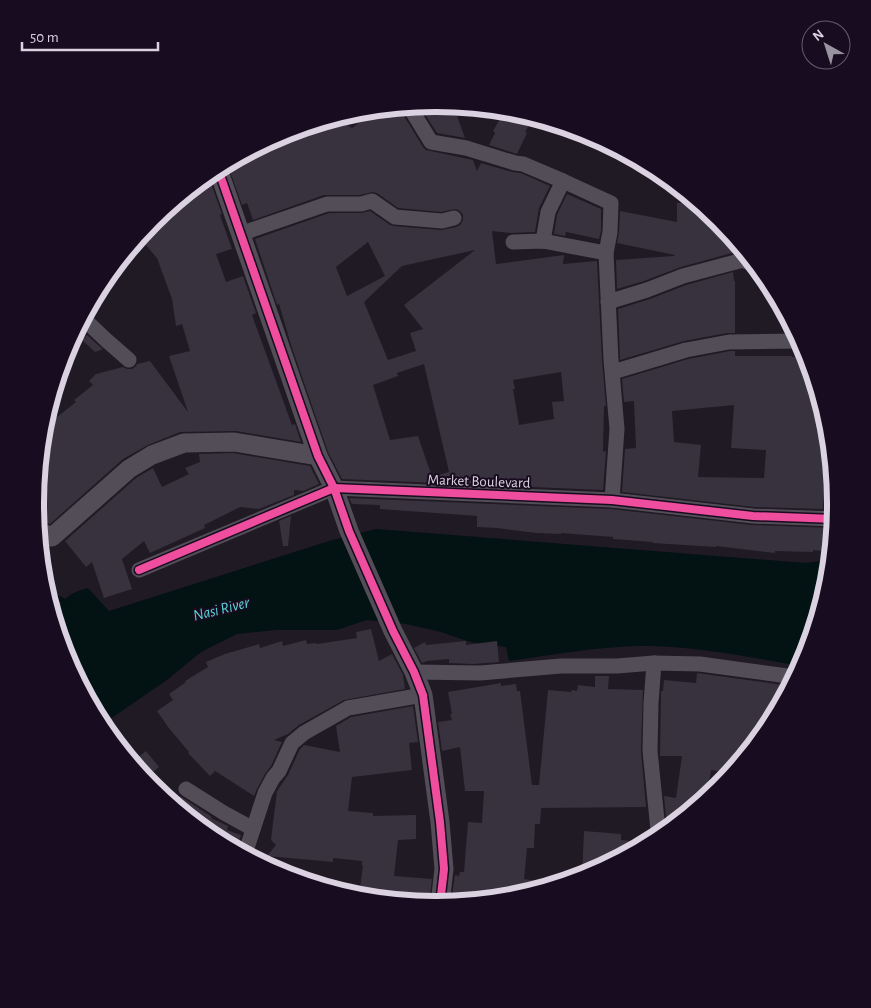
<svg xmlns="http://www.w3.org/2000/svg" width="871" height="1008" font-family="'Alegreya Sans',sans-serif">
  <rect width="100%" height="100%" fill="#201a25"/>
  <path fill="#031213" d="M376,529L806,563L830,560L828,582L805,658L801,666C747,657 693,645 638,646C595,647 552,655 509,661L506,647L470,642L441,632L406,624L367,620L337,630H276L237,634L201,652L167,680L110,719L102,726L65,657L53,617C65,598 66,594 88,588L109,611L329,541Z"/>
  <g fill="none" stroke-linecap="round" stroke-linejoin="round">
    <polyline stroke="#031213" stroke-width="5.5" points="46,592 63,601 68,605"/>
  </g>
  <g fill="#38313e" fill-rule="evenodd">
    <polygon points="436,104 453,105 465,138 437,133 419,105"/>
    <path d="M400,107L401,111L423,147L426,150L473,160L477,171L481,163L512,172L521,173L550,186L539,208L535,232L510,233L492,231L496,264L564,255L563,264L597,261L602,360L606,406H604L603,452L606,451L603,490L342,479L328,452L292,348L279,304L277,305L255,239L329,213H361L370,211L390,225L394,226L441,230L456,227L460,225L463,220V215L460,211L456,209L441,212L398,208L377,193L373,192L360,195H324L253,220L247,203L242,205L227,163L249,152L250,153L296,136L287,132L335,118L352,128L376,109ZM368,242L385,276L347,296L336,267ZM475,250L404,305L423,329L410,333L416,351L388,360L364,302L402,266ZM424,364L449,472L432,477L418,436L390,440L373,385L398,376L397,373ZM561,372L564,401L552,402L554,419L519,425L513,389H515L513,380Z"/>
    <polygon points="505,110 514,111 534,117 525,132 527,133 517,154 489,145 495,133 493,131"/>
    <polygon points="208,175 222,214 220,215 232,249 216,254 226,282 243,276 256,313 252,315 292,425 295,424 301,442 236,431 180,432 148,445 123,459 50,524 42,521 37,520 35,504 42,429 76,402 74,400 93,385 89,381 96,374 123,367 127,369 132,369 136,366 137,364 150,361 188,412 169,356 190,351 182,324 176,326 172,299 157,258 144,243 147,240 142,233 153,220"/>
    <polygon points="567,194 601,209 601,231 599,239 566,232 565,236 554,234 557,215"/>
    <polygon points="677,203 697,203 719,221 731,236 732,253 681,267 644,281 617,289 616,260 674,256 675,255 617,243 619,232 620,211 677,222"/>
    <polygon points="733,272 734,281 735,281 735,333 727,333 684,341 620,360 618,309 650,299 686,285"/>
    <polygon points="87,335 99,346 103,349 95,352 82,340"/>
    <path d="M730,351H735V356H792V357L807,356L823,408V463H825L823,509L754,507L622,492L625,449L636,448L634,401L624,402L622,379L688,359ZM734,405L731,448L766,450L764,478L698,477L701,445L674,442L672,411Z"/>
    <polygon points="233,453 310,466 319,484 303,491 294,490 294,495 259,509 240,507 204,525 205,528 150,553 144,541 122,559 132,589 104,598 92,562 86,567 65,541 136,478 153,468 162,487 189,474 185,468 200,462 199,454"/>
    <polygon points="349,498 611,509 752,525 833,528 831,552 813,550 813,552 775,551 775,553 716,546 716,547 652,543 653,542 613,539 613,537 561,533 561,534 536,533 497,528 477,527 477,516 380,509 380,505 352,504"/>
    <polygon points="291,516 288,546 283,546 279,521"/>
    <polygon points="39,544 49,548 41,562"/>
    <polygon points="371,629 379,661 392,654 403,675 405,689 344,700 299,725 288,734 274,740 282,742 271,766 265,774 257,789 254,796 215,771 210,776 188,753 189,752 168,727 157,711 173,700 169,694 186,682 185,681 208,667 206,662 225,654 259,644 260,648 282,641 283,646 306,640 307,644 316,643 317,644 357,638 356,632"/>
    <polygon points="466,641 466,645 497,641 499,662 473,664 449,663 449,659 427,661 422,663 414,648 425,642 426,645"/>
    <polygon points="697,673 790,686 768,727 731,773 711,770 707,797 667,829 664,796 676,798 682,756 660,756 661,691 663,691 664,680 696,683"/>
    <polygon points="595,676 609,676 608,689 643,690 641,751 646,807 541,808 540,824 535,824 534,848 527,848 524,879 557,884 513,897 451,903 455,875 459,876 460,872 464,872 468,822 482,823 484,791 465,791 460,747 442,751 438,722 452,720 450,714 452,714 448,692 501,683 501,686 516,684 517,691 520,691 532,785 539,785 548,690 571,692 572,690 577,691 578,685 595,687"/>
    <polygon points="413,706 418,742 409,743 412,770 352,777 348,811 373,813 373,816 416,815 416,839 398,840 394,876 432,879 429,904 359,897 363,865 362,865 362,861 333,858 333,862 267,856 276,845 271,840 277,791 288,775 300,749 304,745 340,752 336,726 351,717"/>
    <polygon points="146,751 159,767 145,779 132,762"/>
    <polygon points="180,796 212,817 211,818 228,826 227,830 241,835 237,849 213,837 175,806"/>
    <polygon points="584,831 621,834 621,840 647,843 588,874 582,876"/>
  </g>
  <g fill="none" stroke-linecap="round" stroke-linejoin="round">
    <g stroke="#524d56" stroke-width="15">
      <polyline points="409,106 431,142 466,148 515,163 523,164 563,181 548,212 543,241"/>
      <polyline points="563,181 611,203 610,232 606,253"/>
      <polyline points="240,234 327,204 361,204 372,201 395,217 442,221 454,218"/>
      <polyline points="513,242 543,241 606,253 611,360 617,429 612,500"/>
      <polyline points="608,302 647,290 683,276 747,259"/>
      <polyline points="83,318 105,339 129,360"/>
      <polyline points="613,372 686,350 729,342 800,341"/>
      <polyline points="833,519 834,479"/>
      <polyline points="139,570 334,488 612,500 753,516 835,519"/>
      <polyline points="654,663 651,703 650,751 658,830 657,837"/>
      <polyline points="414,672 480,673 561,666 617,666 654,663 700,664 795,677"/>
      <polyline points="186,789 224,813 253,829"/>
      <polyline points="245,854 265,793 273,778 279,771 292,743 304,733 348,708 423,695"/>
    </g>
    <g stroke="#524d56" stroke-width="19">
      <polyline points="218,169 318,456 334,488 349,531 393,631 414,672 423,695 440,822 444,869 440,904"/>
      <polyline points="38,531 52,537 129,469 152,455 184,443 234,442 318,456"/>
    </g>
    <polyline stroke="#524d56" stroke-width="21" points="746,254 747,259 750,259"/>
    <defs>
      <g id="cycleway">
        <polyline points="218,169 318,456 334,488 349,531 393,631 414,672 423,695 440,822 444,869 440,904"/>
        <polyline points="139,570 334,488 612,500 753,516 835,519"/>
      </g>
    </defs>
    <use href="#cycleway" stroke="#180c20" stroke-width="11"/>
    <use href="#cycleway" stroke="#ef4d9e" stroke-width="8"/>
  </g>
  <g text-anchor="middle" stroke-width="4" stroke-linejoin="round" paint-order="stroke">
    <g font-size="15" fill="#dad2e0" stroke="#180c20">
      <text transform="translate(479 481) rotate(2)" y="5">Market Boulevard</text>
    </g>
    <g font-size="16" font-style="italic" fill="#58d4d6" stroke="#180c20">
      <text transform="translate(221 608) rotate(-14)" y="6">Nasi River</text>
    </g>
  </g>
  <path d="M0 0H871V1008H0ZM435 112H436A391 391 0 0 1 827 503V505A391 391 0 0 1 436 896H435A391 391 0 0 1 44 505V503A391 391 0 0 1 435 112Z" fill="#180c20" fill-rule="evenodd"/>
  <path fill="none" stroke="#dad2e0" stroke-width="6" d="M435 112H436A391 391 0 0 1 827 503V505A391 391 0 0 1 436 896H435A391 391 0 0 1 44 505V503A391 391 0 0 1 435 112Z"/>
  <g transform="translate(826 45) rotate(321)"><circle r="24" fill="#180c20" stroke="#665b6d"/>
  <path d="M0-4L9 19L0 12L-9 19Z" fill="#99929f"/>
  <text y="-8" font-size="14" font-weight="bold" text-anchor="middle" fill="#dad2e0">N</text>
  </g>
  <path d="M22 42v8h136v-8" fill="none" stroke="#dad2e0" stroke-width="2.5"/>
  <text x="30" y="42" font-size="15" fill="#dad2e0" stroke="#180c20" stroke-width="4" paint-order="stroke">50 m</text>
</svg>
